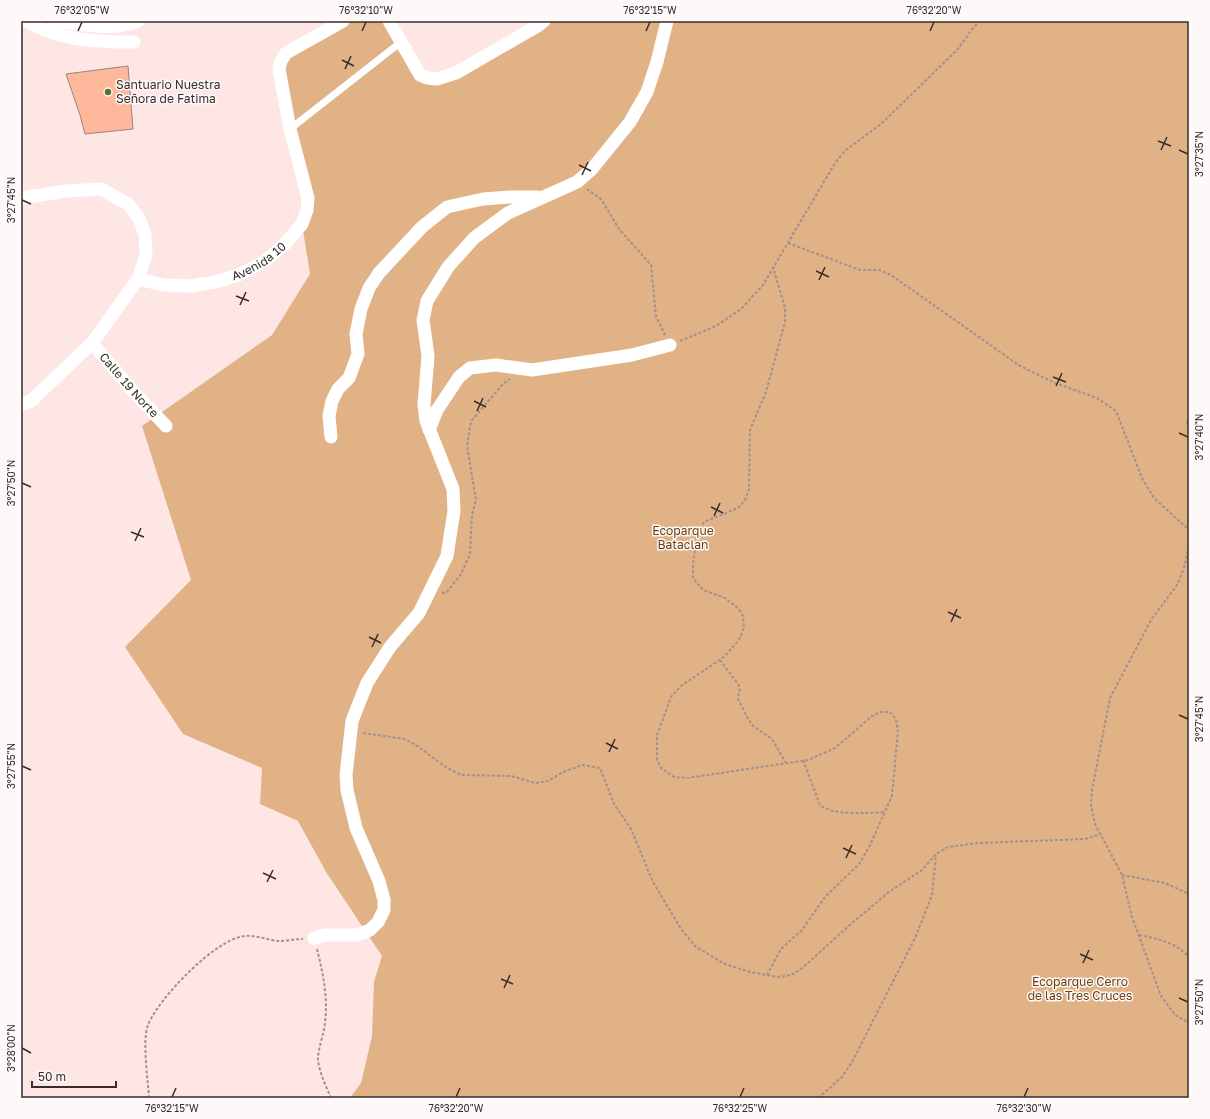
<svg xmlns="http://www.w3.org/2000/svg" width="1210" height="1119" font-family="'Golos Text',sans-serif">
  <rect width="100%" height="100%" fill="#fee6e4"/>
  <polygon fill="#e1b286" points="343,21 389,21 420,75 437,79 544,21 1189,21 1189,1098 350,1098 361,1083 372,1036 374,982 382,956 326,872 298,821 260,804 262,768 183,734 125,647 191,580 142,426 272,335 310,274 302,224 307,210 281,61"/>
  <polygon fill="#feb99d" stroke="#9b8379" points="128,66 133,129 85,134 80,115 66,74"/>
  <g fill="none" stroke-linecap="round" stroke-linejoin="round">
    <g stroke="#a2908e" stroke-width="2" stroke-dasharray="3 2" stroke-linecap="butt">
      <polyline points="587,189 601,199 619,229 651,265 656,316 665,335"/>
      <polyline points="788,243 860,270 879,270 891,275 1020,366 1055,383 1097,398 1116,411 1142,478 1154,498 1189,530"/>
      <polyline points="680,341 716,326 741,309 763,285 835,163 846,150 881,124 957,50 973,28 980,21"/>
      <polyline points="1189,416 1187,422 1189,431"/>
      <polyline points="1189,546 1184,568 1177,585 1151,620 1110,698 1092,790 1091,805 1095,824 1122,875 1132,917 1161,996 1175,1015 1189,1023"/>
      <polyline points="442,593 447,592 461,574 470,554 472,515 476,500 467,446 471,421 504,383 510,379"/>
      <polyline points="720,660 738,684 740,688 738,699 747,717 753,726 772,739 786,763"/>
      <polyline points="363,733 405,739 419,747 444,766 461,775 511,776 536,783 548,781 563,772 582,765 600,768 614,804 631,829 653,882 681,929 696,947 725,964 750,972 778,977 791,975 800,970 852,923 889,892 922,870 936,854 948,847 978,843 1085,839 1101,834"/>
      <path d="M803,760L820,805C833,816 868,813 885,812"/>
      <polyline points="1122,875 1165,883 1189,894"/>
      <path d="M1139,935C1159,939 1175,942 1189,957"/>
      <path d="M317,949C323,973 328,997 325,1023C324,1034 318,1048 318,1059C319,1072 326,1086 331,1098"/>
      <polyline points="767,975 781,949 802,930 825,897 860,863 870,845 892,796 898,731 896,719 890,712 880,712 872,716 835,748 808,760 687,778 674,777 661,768 657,760 657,735 671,697 681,686 724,657 739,640 744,628 743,616 739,609 725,598 703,590 693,578 693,565 697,535 704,522 738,508 745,500 749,490 750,430 766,392 785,322 785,308 773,267"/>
      <path d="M149,1098C148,1080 142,1041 148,1025C158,999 216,938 245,936C256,935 268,940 278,941C286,941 295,939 303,939"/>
      <polyline points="818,1098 842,1077 852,1062 915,938 932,895 936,855"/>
    </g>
    <polyline stroke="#fff" stroke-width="7" points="290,129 401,42"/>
    <g stroke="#fff" stroke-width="13">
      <path d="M27,21C59,41 98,42 134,42"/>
      <path d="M54,21C81,24 112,32 138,21"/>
      <polyline points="389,21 420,75 427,78 437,79 456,73 539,25 544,21"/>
      <polyline points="21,198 66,191 101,189 128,204 139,218 145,235 146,255 138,279 92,343 32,400 21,405"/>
      <path id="s1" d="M138,279L163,285L190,286L216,282L241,274L265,261L285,244L302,224L307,210L308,198L290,129L279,69L281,61L286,53L343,21"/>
      <path id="s2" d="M92,343L132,390L166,426"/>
      <polyline points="429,430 437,410 459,377 470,368 496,365 532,370 632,355 670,345"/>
      <polyline points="331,437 329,416 332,401 338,389 349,378 358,354 356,334 361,309 369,288 379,273 422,227 447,207 483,199 510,197 538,197"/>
      <polyline points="314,938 325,935 358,935 370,930 378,922 384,910 384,900 379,881 356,828 347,790 346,775 352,721 367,683 390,647 419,613 447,556 454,511 453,489 426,421 424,405 428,356 423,320 427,301 448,267 474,238 508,213 577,182 592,169 630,122 647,92 657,62 667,21"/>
    </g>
  </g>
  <path fill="none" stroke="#382d2c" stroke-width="1.5" d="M78,31L82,22M362,31L366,22M646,31L650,22M930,31L934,22M342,60L354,66M345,69L351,56M1158,141L1171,146M1161,150L1167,137M1179,150L1188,154M579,165L591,171M582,175L588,162M22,200L31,204M816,271L829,277M819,280L825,267M236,296L249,301M240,305L246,292M1053,377L1066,382M1056,386L1062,373M474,401L486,407M477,411L483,398M1179,433L1188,437M22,483L31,487M711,507L723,513M714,516L720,503M131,532L144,537M135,541L141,528M948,612L961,618M951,622L957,609M369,637L381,643M372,647L378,634M1179,715L1188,719M606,743L618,749M609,752L615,739M22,766L31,770M843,848L856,854M846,858L852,845M263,873L276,879M267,882L273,870M1080,954L1093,960M1083,963L1089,950M501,979L513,984M504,988L510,975M1179,998L1188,1002M22,1048L31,1053M172,1097L176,1088M456,1097L460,1088M740,1097L744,1088M1024,1097L1028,1088"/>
  <circle fill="#567328" stroke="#fef8f8" stroke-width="1.5" cx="108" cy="92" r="4"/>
  <g text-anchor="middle" stroke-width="3" stroke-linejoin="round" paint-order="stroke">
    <g font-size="12" fill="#382d2c" stroke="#fef8f8" text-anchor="start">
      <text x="116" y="89">Santuario Nuestra<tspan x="116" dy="14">Señora de Fatima</tspan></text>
    </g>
    <g font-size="12" fill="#382d2c" stroke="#fef8f8">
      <text dy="4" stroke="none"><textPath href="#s1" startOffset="127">Avenida 10</textPath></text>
      <text dy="4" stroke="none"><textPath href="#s2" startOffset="56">Calle 19 Norte</textPath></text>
    </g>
    <g font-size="12" fill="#6a400e" stroke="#fef8f8">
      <text x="683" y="535">Ecoparque<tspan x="683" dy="14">Bataclan</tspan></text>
      <text x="1080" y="986">Ecoparque Cerro<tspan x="1080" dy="14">de las Tres Cruces</tspan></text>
    </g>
  </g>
  <rect width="1210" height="1119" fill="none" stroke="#fef8f8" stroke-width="44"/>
  <path d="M32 1081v6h84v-6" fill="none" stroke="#382d2c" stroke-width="2"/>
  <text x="38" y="1081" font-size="12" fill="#382d2c" stroke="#fef8f8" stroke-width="3" paint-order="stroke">50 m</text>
  <rect x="22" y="22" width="1166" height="1075" fill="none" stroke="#382d2c" stroke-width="1.5"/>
  <g font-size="10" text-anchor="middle" fill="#382d2c">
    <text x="82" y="14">76°32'05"W</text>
    <text x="366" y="14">76°32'10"W</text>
    <text x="650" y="14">76°32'15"W</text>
    <text x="934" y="14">76°32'20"W</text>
    <text transform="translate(1199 154) rotate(-90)" y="4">3°27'35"N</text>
    <text transform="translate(11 200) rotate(-90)" y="4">3°27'45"N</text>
    <text transform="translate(1199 437) rotate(-90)" y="4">3°27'40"N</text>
    <text transform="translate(11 483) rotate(-90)" y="4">3°27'50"N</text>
    <text transform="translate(1199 719) rotate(-90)" y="4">3°27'45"N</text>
    <text transform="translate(11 766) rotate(-90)" y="4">3°27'55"N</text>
    <text transform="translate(1199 1002) rotate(-90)" y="4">3°27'50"N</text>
    <text transform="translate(11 1048) rotate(-90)" y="4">3°28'00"N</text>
    <text x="172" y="1112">76°32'15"W</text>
    <text x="456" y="1112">76°32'20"W</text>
    <text x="740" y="1112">76°32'25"W</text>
    <text x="1024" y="1112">76°32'30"W</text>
  </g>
</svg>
